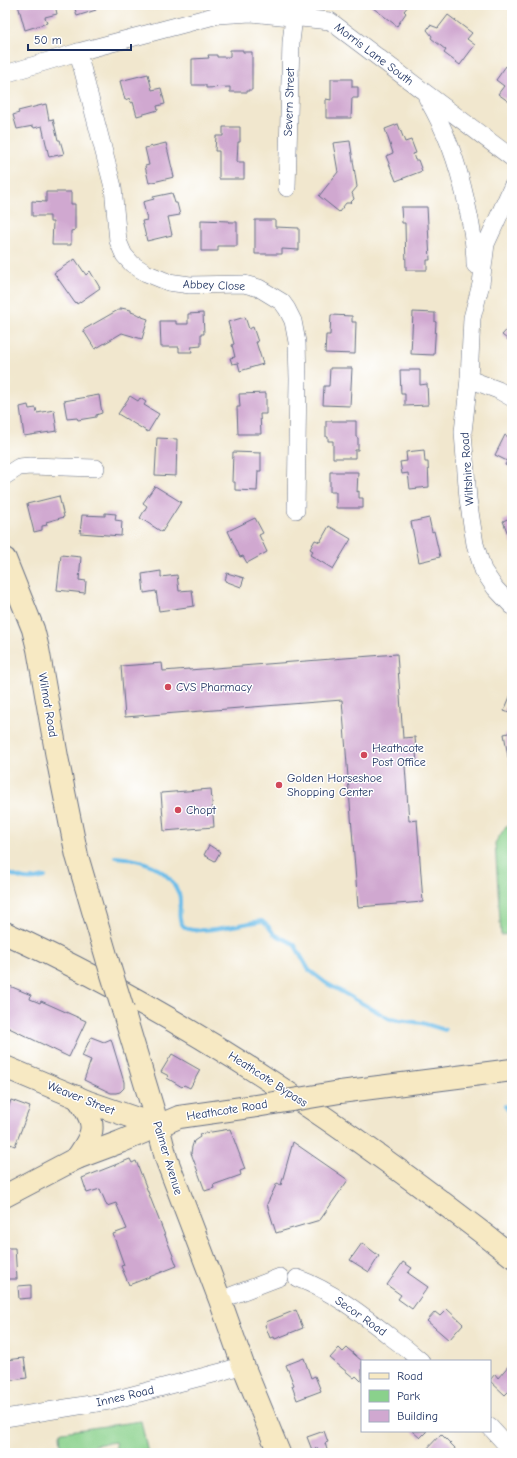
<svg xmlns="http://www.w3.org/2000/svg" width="517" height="1458" font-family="'Comic Neue',sans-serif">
  <rect width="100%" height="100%" fill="#fff"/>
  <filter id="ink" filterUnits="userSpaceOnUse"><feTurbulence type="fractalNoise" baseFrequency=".025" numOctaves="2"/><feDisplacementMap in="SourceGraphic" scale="8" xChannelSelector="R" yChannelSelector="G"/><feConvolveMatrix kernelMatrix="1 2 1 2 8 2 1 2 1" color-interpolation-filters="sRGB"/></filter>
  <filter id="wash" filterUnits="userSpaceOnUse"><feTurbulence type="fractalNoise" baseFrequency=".012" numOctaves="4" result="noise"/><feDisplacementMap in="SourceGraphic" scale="16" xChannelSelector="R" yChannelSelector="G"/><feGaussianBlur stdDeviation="0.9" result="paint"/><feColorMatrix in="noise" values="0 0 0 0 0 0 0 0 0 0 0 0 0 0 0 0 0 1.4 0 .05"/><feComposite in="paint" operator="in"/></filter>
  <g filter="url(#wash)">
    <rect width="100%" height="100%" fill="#f1e7ce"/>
    <g fill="#8ad18c" stroke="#528075">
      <polygon points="512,825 512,934 501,935 495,843 506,826"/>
      <polygon points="141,1421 148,1453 117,1453 115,1442 94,1445 89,1450 67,1453 62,1452 60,1435 62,1432"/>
    </g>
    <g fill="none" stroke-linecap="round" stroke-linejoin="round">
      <g stroke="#6ebee9" stroke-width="4">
        <path d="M116,857C142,859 168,867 179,894C183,904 174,921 186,928C197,935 246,923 262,921L268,926L274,934L294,944L309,970L326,983L390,1019L422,1023L445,1030"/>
        <path d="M5,872C21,879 28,882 45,877"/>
        <polyline points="505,1106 512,1115"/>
      </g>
    </g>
    <g id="blocks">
      <g fill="#d0a8d0">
        <polygon points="18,5 55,5 57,14 45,17 47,23 25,30"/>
        <polygon points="74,5 95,5 96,10 77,16"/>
        <polygon points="369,5 409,5 404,11 406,13 397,26"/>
        <polygon points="448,15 472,33 467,39 475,45 460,65 444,53 446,50 431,38 432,36 427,30 430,25 438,28"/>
        <polygon points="230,50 243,50 243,52 252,52 252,90 248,90 248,92 230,92 230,87 206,88 206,85 192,85 192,59 209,58 208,55 217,55 217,57 230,57"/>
        <polygon points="506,66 512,70 511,78 512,79 512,104 498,94 504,86 496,80"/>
        <polygon points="148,74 152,90 161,88 165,104 157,106 158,110 137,116 133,102 131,103 130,98 125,100 120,81"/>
        <polygon points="331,79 352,79 352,87 358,87 358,98 352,98 351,118 326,118 326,99 331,100"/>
        <polygon points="46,104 49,120 53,119 58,140 60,140 64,154 49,157 42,126 34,128 33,126 17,129 13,115 19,113 18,111"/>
        <polygon points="398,124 405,142 411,140 416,153 413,154 415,160 418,160 422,171 396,181 386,156 393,153 385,129"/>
        <polygon points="223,127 240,127 240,142 238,142 237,162 244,162 244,179 219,179 219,151 215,151 216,136 223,136"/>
        <polygon points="350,141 357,187 352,193 354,199 350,203 346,203 339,212 319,196 338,172 333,143"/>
        <polygon points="166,143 174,177 149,183 145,166 149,165 145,148"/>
        <polygon points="46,192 71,192 71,204 75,204 75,230 71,231 71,245 52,245 53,222 50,222 50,216 32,216 32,201 46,202"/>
        <polygon points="172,193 175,203 177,203 180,215 168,217 172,235 147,241 142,221 147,220 143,202 154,199 153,197"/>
        <polygon points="401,207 427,207 430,260 427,260 427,270 406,270 405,223 402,223"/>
        <polygon points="201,220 229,221 229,222 237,222 237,246 218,246 218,251 201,251"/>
        <polygon points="255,220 275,220 275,227 299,228 299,250 282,249 282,254 255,254"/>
        <polygon points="75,259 86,275 90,271 100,288 77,304 76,302 75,303 54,273"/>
        <polygon points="121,308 131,310 131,312 142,316 142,317 148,319 142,339 122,333 95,349 83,330 118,310 121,310"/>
        <polygon points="413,312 435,313 435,322 436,322 434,355 411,354"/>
        <polygon points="203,313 204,334 201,334 201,346 191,347 192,352 179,352 179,347 161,347 160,321 176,321 176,324 188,324 188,314"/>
        <polygon points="331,315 352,316 352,322 356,322 355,354 325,353 326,335 330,335"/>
        <polygon points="245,317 249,329 253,327 258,342 256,342 263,364 240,371 238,363 232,364 230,358 235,357 232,345 234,344 228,322"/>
        <polygon points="512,324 512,343 502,335"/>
        <polygon points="330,368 352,368 350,406 323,405 324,386 329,386"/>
        <polygon points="400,370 420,370 420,385 427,384 428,405 405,406 405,394 401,394"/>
        <polygon points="266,393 266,414 260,414 261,434 238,434 237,407 240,407 239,394"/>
        <polygon points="99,395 102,413 96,415 96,417 78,420 77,418 67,419 64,401"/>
        <polygon points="130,396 138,401 140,398 146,402 144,405 159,414 148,432 118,414"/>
        <polygon points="28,405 29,409 36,408 37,413 54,410 57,431 24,436 20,407"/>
        <polygon points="326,421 356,421 356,437 358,438 358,450 355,450 355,458 333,458 333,441 328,441 328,437 326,437"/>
        <polygon points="505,435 512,439 512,468 505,465 507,461 495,455"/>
        <polygon points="157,438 177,439 176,476 155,475"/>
        <polygon points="424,450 425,462 428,462 429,487 410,489 408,473 402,474 400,462 407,461 406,452"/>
        <polygon points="233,452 261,453 261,471 258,471 257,491 235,490 235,482 232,482"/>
        <polygon points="330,472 358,472 357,492 359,491 359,498 363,498 363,508 336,508 336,492 330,492"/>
        <polygon points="155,486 181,502 162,532 140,518 147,506 143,503"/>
        <polygon points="59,496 64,517 46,522 47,525 42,526 42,530 34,532 27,504"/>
        <polygon points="105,513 116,514 115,520 122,521 121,536 80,533 82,515 105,516"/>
        <polygon points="512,517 512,545 503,521"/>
        <polygon points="255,518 263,533 259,535 267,552 247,563 243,556 240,557 228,531"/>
        <polygon points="429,518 432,532 434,531 440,557 419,562 411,522"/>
        <polygon points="329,526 351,539 333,569 310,555 313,551 310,549 315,540 320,542"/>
        <polygon points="61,555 81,557 79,580 86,581 85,593 57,590"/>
        <polygon points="161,571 161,577 177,575 179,591 192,590 194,606 159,611 156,591 144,593 142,574"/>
        <polygon points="227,573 244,578 241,587 225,581"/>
        <polygon points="397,654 403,738 415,737 417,765 405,766 409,821 417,820 423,902 358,907 342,700 125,717 121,666 162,663 163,671 189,669 189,670"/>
        <polygon points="512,692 512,714 504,711"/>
        <polygon points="512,732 512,773 511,773 504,734"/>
        <polygon points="211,789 214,827 164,831 161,793"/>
        <polygon points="209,845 220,852 215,861 204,855"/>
        <polygon points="5,984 31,995 30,999 40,1003 41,1001 86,1021 69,1057 5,1026"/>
        <polygon points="91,1037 104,1042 111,1039 124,1082 124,1088 120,1092 116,1093 111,1093 84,1080 91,1060 82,1056"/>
        <polygon points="172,1054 200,1070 190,1088 184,1085 182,1087 167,1078 169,1076 161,1072"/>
        <polygon points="11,1100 30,1107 15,1146 5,1142 5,1117"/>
        <polygon points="230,1129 245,1169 240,1171 241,1175 213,1185 214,1188 205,1191 191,1153 192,1147 194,1141 200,1137 199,1134"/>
        <polygon points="293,1142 348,1180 320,1220 276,1233 267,1204 277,1183 281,1185"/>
        <polygon points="130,1159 132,1163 136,1161 177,1266 129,1285 121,1266 124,1265 113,1234 127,1229 116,1203 107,1206 100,1189 87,1193 82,1178"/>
        <polygon points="362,1243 379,1256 369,1272 350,1260"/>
        <polygon points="5,1248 15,1248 17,1279 7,1279 7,1276 5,1277"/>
        <polygon points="403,1262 412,1268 408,1273 428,1287 412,1309 398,1299 401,1295 387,1285"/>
        <polygon points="31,1285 31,1298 19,1299 18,1286"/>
        <polygon points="447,1309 463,1324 449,1340 427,1321 435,1312 440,1316"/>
        <polygon points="296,1310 303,1328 275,1339 274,1337 270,1338 265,1325 267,1324 266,1322"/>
        <polygon points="339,1348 343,1352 347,1348 362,1361 362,1382 356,1376 354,1378 330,1358"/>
        <polygon points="24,1358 27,1378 5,1381 5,1360"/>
        <polygon points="304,1358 311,1378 315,1376 321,1391 297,1400 292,1386 294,1385 286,1365"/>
        <polygon points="510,1364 512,1366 512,1388 505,1395 490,1381 490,1380 495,1374 498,1378"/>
        <polygon points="324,1431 328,1442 325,1443 328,1453 318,1453 317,1448 312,1450 307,1437"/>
        <polygon points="412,1431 427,1431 420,1438"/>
        <polygon points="441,1434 455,1448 454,1450 457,1453 423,1453"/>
      </g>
    </g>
  </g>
  <g filter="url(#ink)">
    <use href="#blocks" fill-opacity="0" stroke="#666f85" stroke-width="1"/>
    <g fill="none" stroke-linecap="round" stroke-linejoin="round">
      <defs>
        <g id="street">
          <polyline points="78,52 113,187 118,241 124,255 132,264 146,273 168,282 190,285 244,284 259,288 282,302 287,309 293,321 297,342 298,379 296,510"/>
          <polyline points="5,74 78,52 218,15 251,13 330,21 512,158"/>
          <path d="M427,98C447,133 457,161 466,201C471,222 475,243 475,265"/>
          <polyline points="512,187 486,244 481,284 472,318 469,379 463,432 468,499 475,544 483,570 495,588 512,606"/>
          <polyline points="287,188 291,42 294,17 300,5"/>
          <polyline points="469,379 498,390 512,398"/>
          <polyline points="5,476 19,467 30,466 96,468"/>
          <path d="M297,1278C332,1291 363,1315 392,1338C402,1345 412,1353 421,1361"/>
          <polyline points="220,1300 280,1277"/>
          <polyline points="5,1418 109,1401 221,1372 243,1365"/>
          <polyline points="490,1427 512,1451"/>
        </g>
        <g id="secondary">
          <polyline points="5,559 33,629 38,649 57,757 77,856 108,962"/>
          <path d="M5,933C188,1017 354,1132 512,1256"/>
          <polyline points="123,1010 158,1126 166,1158 220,1300 243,1365 279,1453"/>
          <polyline points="5,1067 88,1102 158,1126"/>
          <polyline points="340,1092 512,1070"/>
          <path d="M77,1158C96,1131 97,1124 77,1097"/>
          <polyline points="5,1196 77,1158 120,1142 179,1117 256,1106"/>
        </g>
      </defs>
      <use href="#street" stroke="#666f85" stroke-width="18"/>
      <use href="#secondary" stroke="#666f85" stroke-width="24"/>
      <use href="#street" stroke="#fff" stroke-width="17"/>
      <use href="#secondary" stroke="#f7e9c3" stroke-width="22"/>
      <defs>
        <g id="secondary-bridge">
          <polyline points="108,962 123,1010"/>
          <polyline points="256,1106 340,1092"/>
        </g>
      </defs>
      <use href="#secondary-bridge" stroke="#666f85" stroke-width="24" stroke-linecap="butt"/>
      <use href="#secondary-bridge" stroke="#f7e9c3" stroke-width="22"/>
    </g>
  </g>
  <g fill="#d1495b" stroke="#fff" stroke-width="1.5">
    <circle cx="168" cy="687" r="4"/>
    <circle cx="364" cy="755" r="4"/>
    <circle cx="279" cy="785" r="4"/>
    <circle cx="178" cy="810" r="4"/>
  </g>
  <g text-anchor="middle" stroke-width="3" stroke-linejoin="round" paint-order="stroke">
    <g font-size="12" fill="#1b2f5e" stroke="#fff">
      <text transform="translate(374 54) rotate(37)" y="4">Morris Lane South</text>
      <text transform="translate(289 102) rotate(-88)" y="4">Severn Street</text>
      <text transform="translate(214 285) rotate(2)" y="4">Abbey Close</text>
      <text transform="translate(467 469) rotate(-94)" y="4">Wiltshire Road</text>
      <text transform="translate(48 705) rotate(80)" y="4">Wilmot Road</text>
      <text transform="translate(268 1079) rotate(33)" y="4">Heathcote Bypass</text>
      <text transform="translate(81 1098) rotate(22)" y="4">Weaver Street</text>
      <text transform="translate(227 1110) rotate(-9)" y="4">Heathcote Road</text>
      <text transform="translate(168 1158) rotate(73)" y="4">Palmer Avenue</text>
      <text transform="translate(361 1316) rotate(35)" y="4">Secor Road</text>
      <text transform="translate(125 1396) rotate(-13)" y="4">Innes Road</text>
    </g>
    <g font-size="12" fill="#1b2f5e" stroke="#fff" text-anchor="start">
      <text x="176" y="691">CVS Pharmacy</text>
      <text x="372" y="752">Heathcote<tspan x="372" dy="14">Post Office</tspan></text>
      <text x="287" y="782">Golden Horseshoe<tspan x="287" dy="14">Shopping Center</tspan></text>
      <text x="186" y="814">Chopt</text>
    </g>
  </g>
  <rect width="517" height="1458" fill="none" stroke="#fff" stroke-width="20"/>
  <rect x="361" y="1360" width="130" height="72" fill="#ffffff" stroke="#a4acbf"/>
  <rect x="369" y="1373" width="20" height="6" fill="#f7e9c3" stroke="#a4acbf"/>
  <text x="397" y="1380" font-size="12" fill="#1b2f5e">Road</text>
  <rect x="369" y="1390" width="20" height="12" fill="#8ad18c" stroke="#a4acbf"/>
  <text x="397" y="1400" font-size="12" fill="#1b2f5e">Park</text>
  <rect x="369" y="1410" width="20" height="12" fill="#d0a8d0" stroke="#a4acbf"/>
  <text x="397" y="1420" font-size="12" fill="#1b2f5e">Building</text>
  <path d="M28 44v6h103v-6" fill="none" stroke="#1b2f5e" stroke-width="2"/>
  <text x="34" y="44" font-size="12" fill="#1b2f5e" stroke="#ffffff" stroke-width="3" paint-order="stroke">50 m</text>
</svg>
